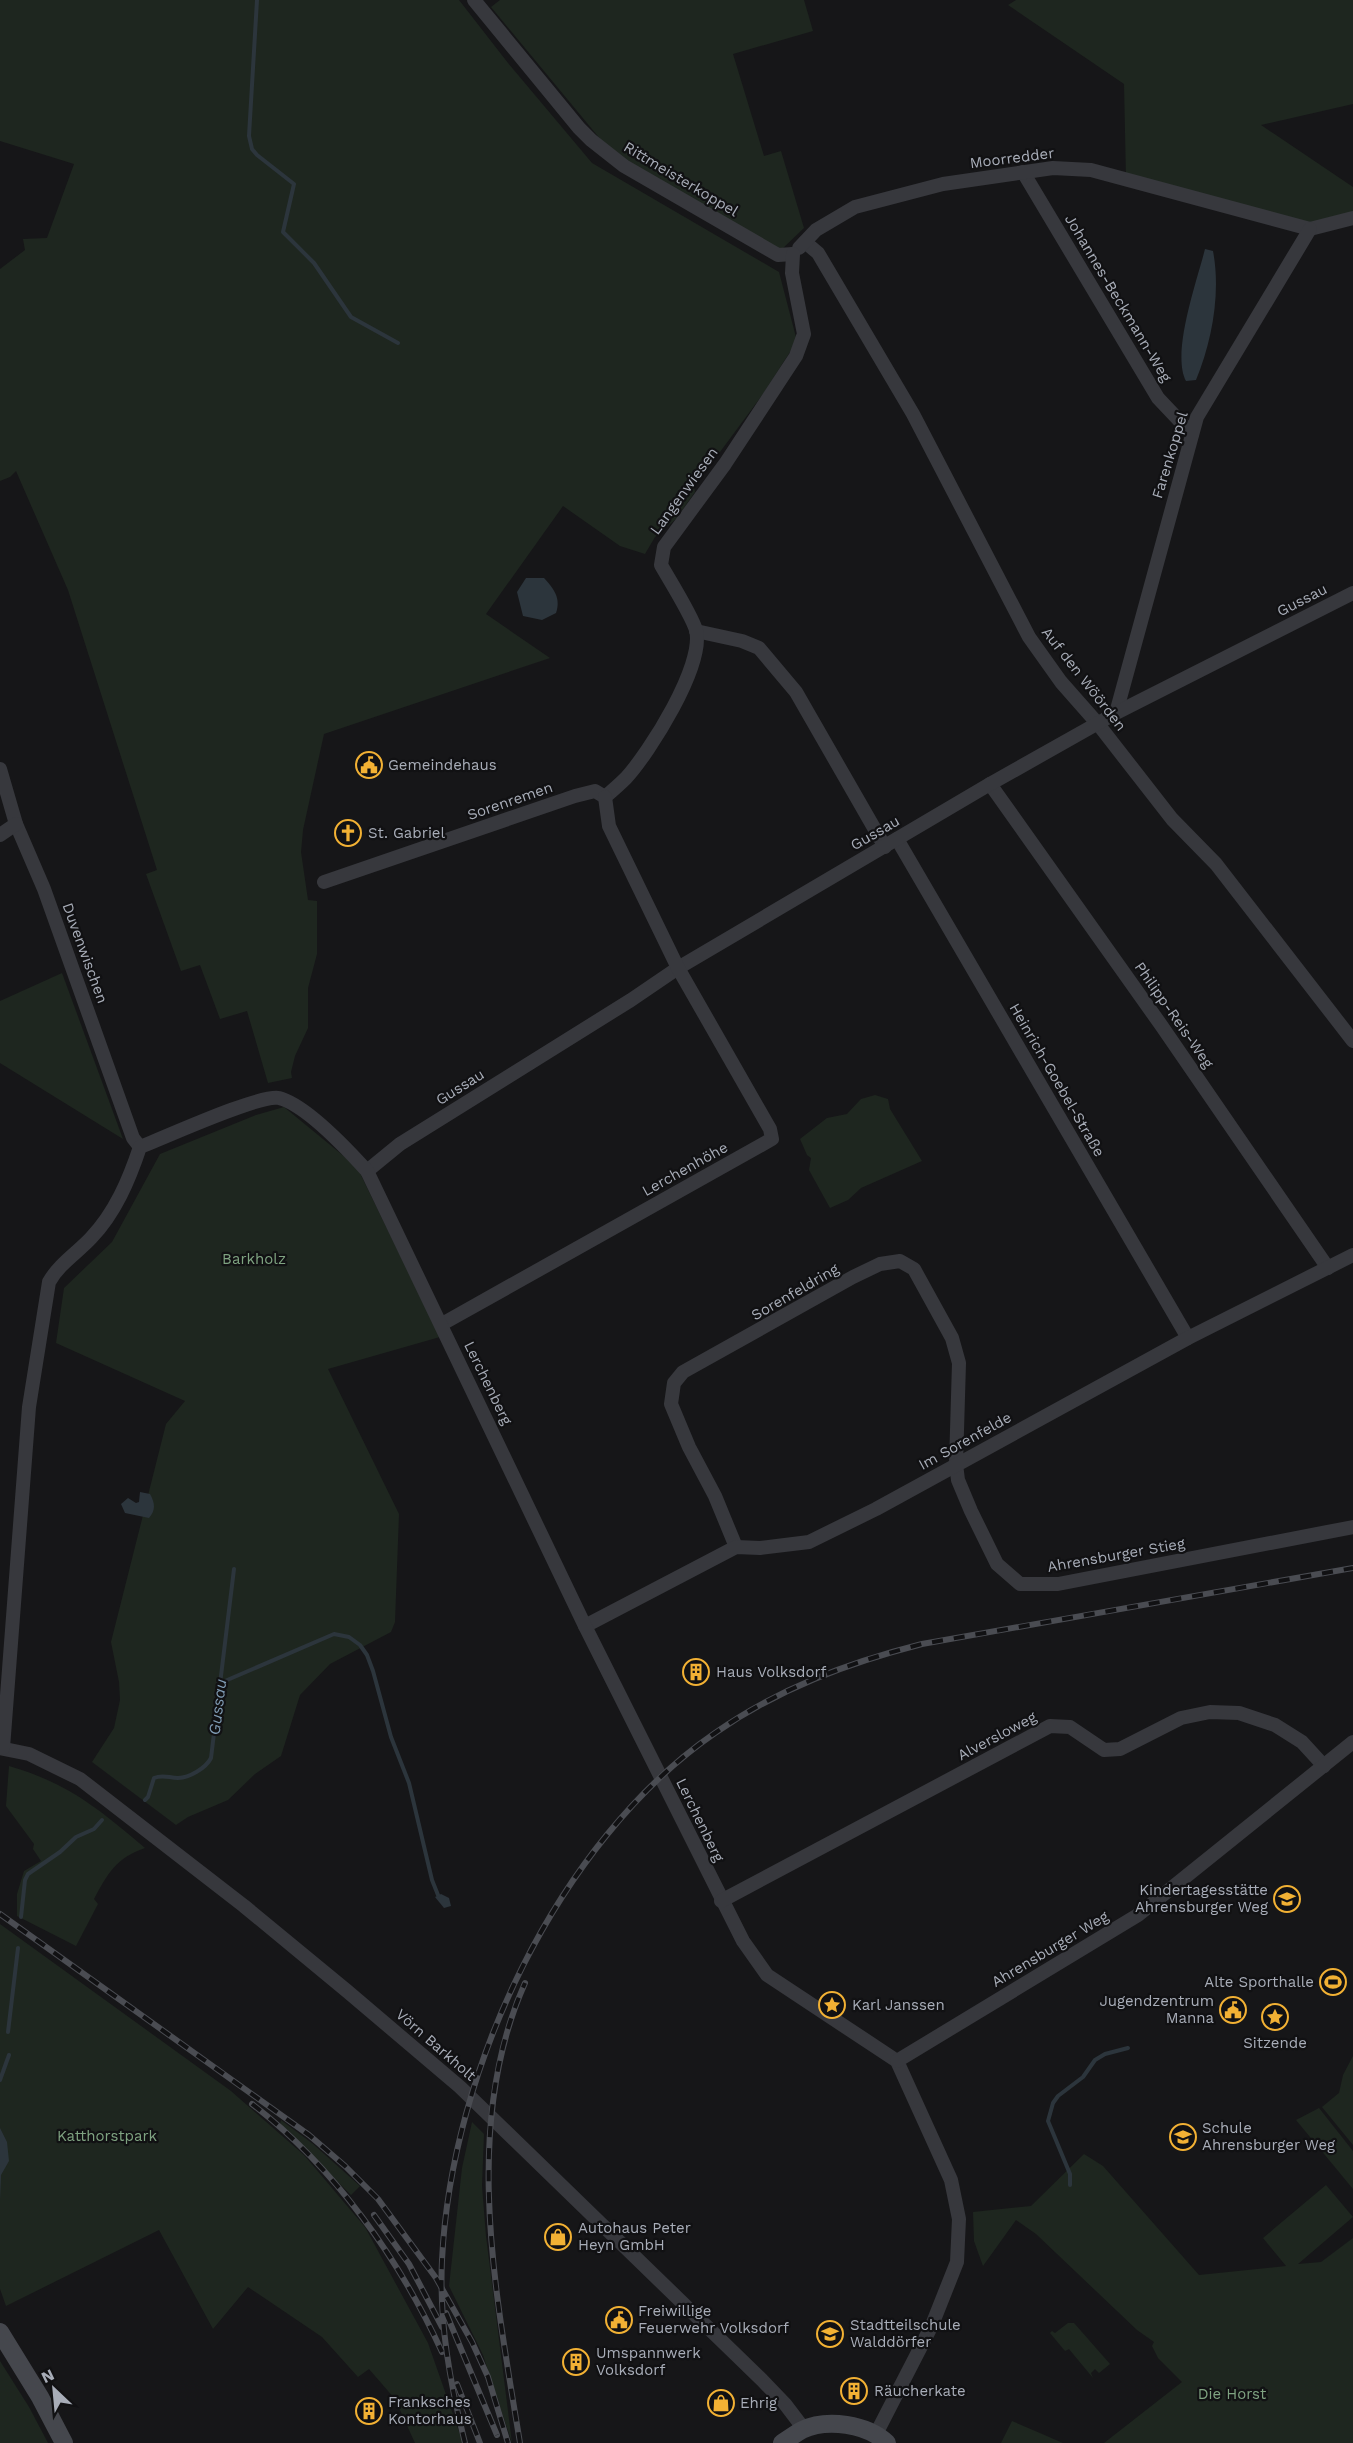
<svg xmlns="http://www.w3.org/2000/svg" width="1353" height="2443" font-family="'Work Sans',sans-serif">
  <rect width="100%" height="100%" fill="#161618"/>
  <g fill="#1e261f">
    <polygon points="0,0 459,0 508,63 592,163 779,272 797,341 763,394 694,487 695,492 676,519 655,537 645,554 620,546 563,506 486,614 550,658 324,734 303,830 301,852 308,900 317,901 317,954 308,988 308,1028 295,1056 291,1072 292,1078 268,1083 247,1011 220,1019 200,965 181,971 146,874 157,870 68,590 16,471 10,477 0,481 0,269 25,250 23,239 47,238 74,164 0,141"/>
    <polygon points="500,0 804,0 813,31 733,54 764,156 781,151 804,228 781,250 675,192 606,146 491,7"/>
    <polygon points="1016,0 1353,0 1353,104 1261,125 1353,187 1353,218 1310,229 1126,179 1124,84 1008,5"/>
    <polygon points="62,973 123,1139 0,1063 0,1001"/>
    <polygon points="875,1095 888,1099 890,1109 922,1161 861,1188 848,1200 830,1208 809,1170 811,1158 807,1155 800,1139 827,1118 847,1114 861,1099"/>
    <polygon points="284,1107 357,1167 440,1337 328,1369 399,1514 395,1622 391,1632 330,1664 300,1695 281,1756 255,1774 228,1800 188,1817 176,1825 92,1762 114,1728 120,1700 119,1682 111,1642 166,1424 185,1401 56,1343 64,1288 112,1242 160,1154 256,1115"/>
    <path d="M9,1766C68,1783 99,1809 145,1848C116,1858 108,1873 94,1899L98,1904L76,1946L17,1916V1894L24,1871L41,1861L33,1849L34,1844L6,1806Z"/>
    <polygon points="0,1924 231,2091 304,2155 365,2227 428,2343 463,2443 415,2443 395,2399 369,2369 358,2377 322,2337 248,2287 213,2329 159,2230 6,2306 0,2289"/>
    <polygon points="1353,2056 1353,2145 1322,2107 1339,2093 1343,2075"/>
    <polygon points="1319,2108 1353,2151 1353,2189 1296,2120"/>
    <polygon points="281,2120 313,2144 360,2186 351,2195 280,2124"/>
    <polygon points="472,2122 484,2134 482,2186 486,2236 512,2443 483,2355 449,2286 462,2168"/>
    <polygon points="1084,2154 1103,2166 1199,2275 1286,2266 1263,2238 1326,2185 1353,2217 1298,2264 1321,2262 1353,2238 1353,2443 1104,2443 1182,2382 1158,2358 1152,2346 1154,2342 1137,2330 1036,2234 1016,2220 983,2266 974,2241 973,2212 1031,2206"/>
    <polygon points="1068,2323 1074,2323 1110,2364 1099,2373 1095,2369 1091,2373 1093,2378 1069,2349 1065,2351 1050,2333 1052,2331 1055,2333"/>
    <polygon points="0,2361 29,2407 48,2443 0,2443"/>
    <polygon points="1012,2421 1063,2443 1001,2443"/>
  </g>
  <g fill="#2c353c">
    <path d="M1205,249L1213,251C1221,293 1212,341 1196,380L1186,381C1171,353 1197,281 1205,249Z"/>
    <path d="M526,578H544C554,589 561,598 556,613L542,620L523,616L517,592Z"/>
    <path d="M140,1492L150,1494C155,1503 156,1510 149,1518L125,1513L121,1504L128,1498L136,1503L139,1502Z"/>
    <polygon points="441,1894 449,1898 451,1906 444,1908 435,1897"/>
    <polygon points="0,2128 7,2142 9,2161 1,2175 0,2200"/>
  </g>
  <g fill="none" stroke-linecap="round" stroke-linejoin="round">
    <g stroke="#2c353c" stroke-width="4">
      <polyline points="257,0 249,136 252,149 257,155 294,184 283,232 314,263 351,317 398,343"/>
      <polyline points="218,1684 334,1634 349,1637 360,1645 367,1655 373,1671 391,1737 409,1783 432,1880 438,1895"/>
      <path d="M145,1800L148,1797L154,1778C163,1774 169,1778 178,1778C189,1778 206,1768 211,1758L234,1569"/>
      <polyline points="21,1917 25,1880 28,1874 60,1852 76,1837 94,1829 102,1820"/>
      <polyline points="8,2032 18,1948"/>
      <polyline points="0,2080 9,2055"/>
      <polyline points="1070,2185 1070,2174 1048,2121 1053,2103 1058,2096 1083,2077 1095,2060 1105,2054 1128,2048"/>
    </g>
    <g stroke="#37383d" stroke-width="14">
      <polyline points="474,0 579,128 591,140 624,166 778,255 793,254"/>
      <polyline points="1023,172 1158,398 1192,434"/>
      <polyline points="805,242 818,253 913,414 1029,637 1061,682 1098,724 1172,819 1216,864 1353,1041"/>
      <polyline points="799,248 816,230 855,207 943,184 1053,168 1091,170 1310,229 1353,218"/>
      <polyline points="696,631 742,641 759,648 796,692 885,847"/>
      <polyline points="1116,713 1197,417 1310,229"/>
      <polyline points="0,769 16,824 44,889 133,1138 140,1147"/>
      <polyline points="990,784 1161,1025 1328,1268"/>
      <path d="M605,797C612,791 619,785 626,778C649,753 705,665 696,630C691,614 670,581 661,565L664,547L725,464L796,356L804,334L792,273L793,254"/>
      <polyline points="0,835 16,824"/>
      <polyline points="897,839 1188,1338"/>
      <polyline points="324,882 575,796 595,791 605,797"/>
      <polyline points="367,1171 400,1144 631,1000 678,968 990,784 1116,713 1353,593"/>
      <polyline points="442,1324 772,1139 770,1129 678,968 609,826 605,797"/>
      <polyline points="736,1547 715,1496 689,1447 671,1404 674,1383 683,1372 853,1277 880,1264 900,1261 914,1269 952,1338 959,1363 956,1464 958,1480 971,1511 997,1564 1020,1584 1058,1584 1353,1527"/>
      <polyline points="585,1626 736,1547 760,1548 809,1542 876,1509 1188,1338 1353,1255"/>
      <polyline points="0,1748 29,1754 80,1779 244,1906 347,1991 460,2087 762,2380 785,2404 804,2429"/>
      <path d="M3,1748L29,1407L49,1282C59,1264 77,1253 91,1238C115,1213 129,1180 140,1147C164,1138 259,1094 279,1098C306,1105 348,1150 367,1171L585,1626L743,1941L767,1975L897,2061L951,2180L959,2219L957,2262L932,2325L876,2434"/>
      <polyline points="721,1901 1050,1726 1070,1727 1104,1750 1120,1749 1181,1718 1210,1712 1239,1713 1275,1725 1302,1742 1324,1766"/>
      <polyline points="897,2061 1138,1915 1353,1742"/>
    </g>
    <g stroke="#45474d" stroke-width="18">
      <polyline points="0,2332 40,2397 64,2443"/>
      <path d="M782,2443C788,2439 795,2434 802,2430C827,2418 867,2424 887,2443"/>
    </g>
    <defs>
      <g id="rail">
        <polyline points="0,1914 309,2135 345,2166 378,2199 436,2278 472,2342 488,2377 508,2443"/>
        <path d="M252,2104C334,2167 399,2258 442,2352"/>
        <polyline points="374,2215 409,2264 442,2327"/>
        <polyline points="446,2313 497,2435"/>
        <polyline points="457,2384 480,2443"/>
        <path d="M465,2443C450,2383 439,2323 442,2260C451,2071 557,1842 715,1733C778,1689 847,1663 922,1644L1353,1568"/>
        <path d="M520,2443C496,2295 461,2126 525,1983"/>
      </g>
    </defs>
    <use href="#rail" stroke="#4a4c52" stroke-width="6"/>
    <use href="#rail" stroke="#111113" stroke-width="4" stroke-dasharray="11" stroke-linecap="butt"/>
  </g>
  <defs>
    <symbol id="civic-ring" viewBox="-11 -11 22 22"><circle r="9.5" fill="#111113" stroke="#f2b134" stroke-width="1.5"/><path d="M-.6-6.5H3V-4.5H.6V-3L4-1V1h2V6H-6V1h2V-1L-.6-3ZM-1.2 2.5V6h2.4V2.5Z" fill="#f2b134"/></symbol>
    <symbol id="church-ring" viewBox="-11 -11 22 22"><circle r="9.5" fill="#111113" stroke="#f2b134" stroke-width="1.5"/><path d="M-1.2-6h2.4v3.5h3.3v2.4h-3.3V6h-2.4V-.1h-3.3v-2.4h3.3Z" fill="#f2b134"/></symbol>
    <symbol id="building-ring" viewBox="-11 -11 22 22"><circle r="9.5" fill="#111113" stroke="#f2b134" stroke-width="1.5"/><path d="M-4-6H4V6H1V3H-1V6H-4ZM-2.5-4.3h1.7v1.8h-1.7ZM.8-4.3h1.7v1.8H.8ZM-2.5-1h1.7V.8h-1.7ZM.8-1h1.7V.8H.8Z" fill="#f2b134"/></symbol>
    <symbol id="school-ring" viewBox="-11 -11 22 22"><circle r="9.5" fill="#111113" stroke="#f2b134" stroke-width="1.5"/><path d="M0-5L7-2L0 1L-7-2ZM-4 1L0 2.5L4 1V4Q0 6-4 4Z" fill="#f2b134"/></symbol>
    <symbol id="stadium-ring" viewBox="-11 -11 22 22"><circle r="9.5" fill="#111113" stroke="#f2b134" stroke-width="1.5"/><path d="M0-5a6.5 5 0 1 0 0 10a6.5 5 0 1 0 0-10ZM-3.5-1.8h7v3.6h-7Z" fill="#f2b134"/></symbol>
    <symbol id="sight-ring" viewBox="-11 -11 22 22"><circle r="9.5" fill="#111113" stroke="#f2b134" stroke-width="1.5"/><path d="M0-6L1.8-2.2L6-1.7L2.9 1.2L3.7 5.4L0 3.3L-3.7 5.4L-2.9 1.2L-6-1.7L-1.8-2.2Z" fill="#f2b134"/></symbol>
    <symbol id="shop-ring" viewBox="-11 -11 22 22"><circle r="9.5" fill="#111113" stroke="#f2b134" stroke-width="1.5"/><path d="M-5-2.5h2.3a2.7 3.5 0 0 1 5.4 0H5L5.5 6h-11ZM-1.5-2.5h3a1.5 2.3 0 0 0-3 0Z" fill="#f2b134"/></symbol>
  </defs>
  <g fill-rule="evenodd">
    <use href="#civic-ring" x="354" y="750" width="30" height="30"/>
    <use href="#church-ring" x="333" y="818" width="30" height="30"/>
    <use href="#building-ring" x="681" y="1657" width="30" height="30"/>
    <use href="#school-ring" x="1272" y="1884" width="30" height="30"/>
    <use href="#stadium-ring" x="1318" y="1967" width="30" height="30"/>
    <use href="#sight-ring" x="817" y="1990" width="30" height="30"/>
    <use href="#civic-ring" x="1218" y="1995" width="30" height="30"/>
    <use href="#sight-ring" x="1260" y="2002" width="30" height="30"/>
    <use href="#school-ring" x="1168" y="2122" width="30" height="30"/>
    <use href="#shop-ring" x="543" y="2222" width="30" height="30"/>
    <use href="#civic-ring" x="604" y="2305" width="30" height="30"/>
    <use href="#school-ring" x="815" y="2319" width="30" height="30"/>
    <use href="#building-ring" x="561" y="2347" width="30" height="30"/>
    <use href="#building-ring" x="839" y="2376" width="30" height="30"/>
    <use href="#shop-ring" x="706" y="2388" width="30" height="30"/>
    <use href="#building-ring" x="354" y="2396" width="30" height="30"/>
  </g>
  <g text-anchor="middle" stroke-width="4.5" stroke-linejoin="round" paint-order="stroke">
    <g font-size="15" fill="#a8adb8" stroke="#111113">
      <text transform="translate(1012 158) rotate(-7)" y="5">Moorredder</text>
      <text transform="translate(681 179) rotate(31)" y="5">Rittmeisterkoppel</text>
      <text transform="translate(1118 298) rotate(59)" y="5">Johannes-Beckmann-Weg</text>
      <text transform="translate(1170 455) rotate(-73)" y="5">Farenkoppel</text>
      <text transform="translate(684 491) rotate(-54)" y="5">Langenwiesen</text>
      <text transform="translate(1302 600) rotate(-27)" y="5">Gussau</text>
      <text transform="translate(1084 679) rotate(52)" y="5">Auf den Wöörden</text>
      <text transform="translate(510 801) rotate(-19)" y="5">Sorenremen</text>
      <text transform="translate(875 833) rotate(-30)" y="5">Gussau</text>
      <text transform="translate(85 953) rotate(70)" y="5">Duvenwischen</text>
      <text transform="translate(1174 1015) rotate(55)" y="5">Philipp-Reis-Weg</text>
      <text transform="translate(1057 1080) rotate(60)" y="5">Heinrich-Goebel-Straße</text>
      <text transform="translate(460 1087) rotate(-32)" y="5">Gussau</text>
      <text transform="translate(685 1169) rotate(-29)" y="5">Lerchenhöhe</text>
      <text transform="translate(795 1292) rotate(-30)" y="5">Sorenfeldring</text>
      <text transform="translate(488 1383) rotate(64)" y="5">Lerchenberg</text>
      <text transform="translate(965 1441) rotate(-29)" y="5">Im Sorenfelde</text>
      <text transform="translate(1116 1555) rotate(-10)" y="5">Ahrensburger Stieg</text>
      <text transform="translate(997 1736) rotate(-28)" y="5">Alversloweg</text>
      <text transform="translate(700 1820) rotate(64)" y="5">Lerchenberg</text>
      <text transform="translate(1050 1949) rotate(-31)" y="5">Ahrensburger Weg</text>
      <text transform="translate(436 2045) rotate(41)" y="5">Vörn Barkholt</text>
    </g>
    <g font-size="15" fill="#a8adb8" stroke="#111113" text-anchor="start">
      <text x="388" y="770">Gemeindehaus</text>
      <text x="368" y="838">St. Gabriel</text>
      <text x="716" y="1677">Haus Volksdorf</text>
      <text x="1268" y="1895" text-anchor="end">Kindertagesstätte<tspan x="1268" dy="17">Ahrensburger Weg</tspan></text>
      <text x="1314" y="1987" text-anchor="end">Alte Sporthalle</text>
      <text x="1214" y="2006" text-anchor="end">Jugendzentrum<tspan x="1214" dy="17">Manna</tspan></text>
      <text x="852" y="2010">Karl Janssen</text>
      <text x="1275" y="2048" text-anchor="middle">Sitzende</text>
      <text x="1202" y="2133">Schule<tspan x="1202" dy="17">Ahrensburger Weg</tspan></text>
      <text x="578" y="2233">Autohaus Peter<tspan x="578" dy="17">Heyn GmbH</tspan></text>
      <text x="638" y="2316">Freiwillige<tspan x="638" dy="17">Feuerwehr Volksdorf</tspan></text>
      <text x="850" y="2330">Stadtteilschule<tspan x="850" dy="17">Walddörfer</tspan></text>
      <text x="596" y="2358">Umspannwerk<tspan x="596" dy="17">Volksdorf</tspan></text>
      <text x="874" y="2396">Räucherkate</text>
      <text x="388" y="2407">Franksches<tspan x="388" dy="17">Kontorhaus</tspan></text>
      <text x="740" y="2408">Ehrig</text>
    </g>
    <g font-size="15" fill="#7fa381" stroke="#111113">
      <text x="254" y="1264">Barkholz</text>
      <text x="107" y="2141">Katthorstpark</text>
      <text x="1232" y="2399">Die Horst</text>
    </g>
    <g font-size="16" font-style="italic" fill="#7f9bb3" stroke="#111113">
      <text transform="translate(217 1707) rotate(-83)" y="6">Gussau</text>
    </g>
  </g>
  <g transform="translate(54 2389) rotate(334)" stroke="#111113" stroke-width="4.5" paint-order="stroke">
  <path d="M0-4.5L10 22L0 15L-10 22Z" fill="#a8adb8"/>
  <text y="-9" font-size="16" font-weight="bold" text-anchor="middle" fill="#a8adb8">N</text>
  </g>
</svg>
